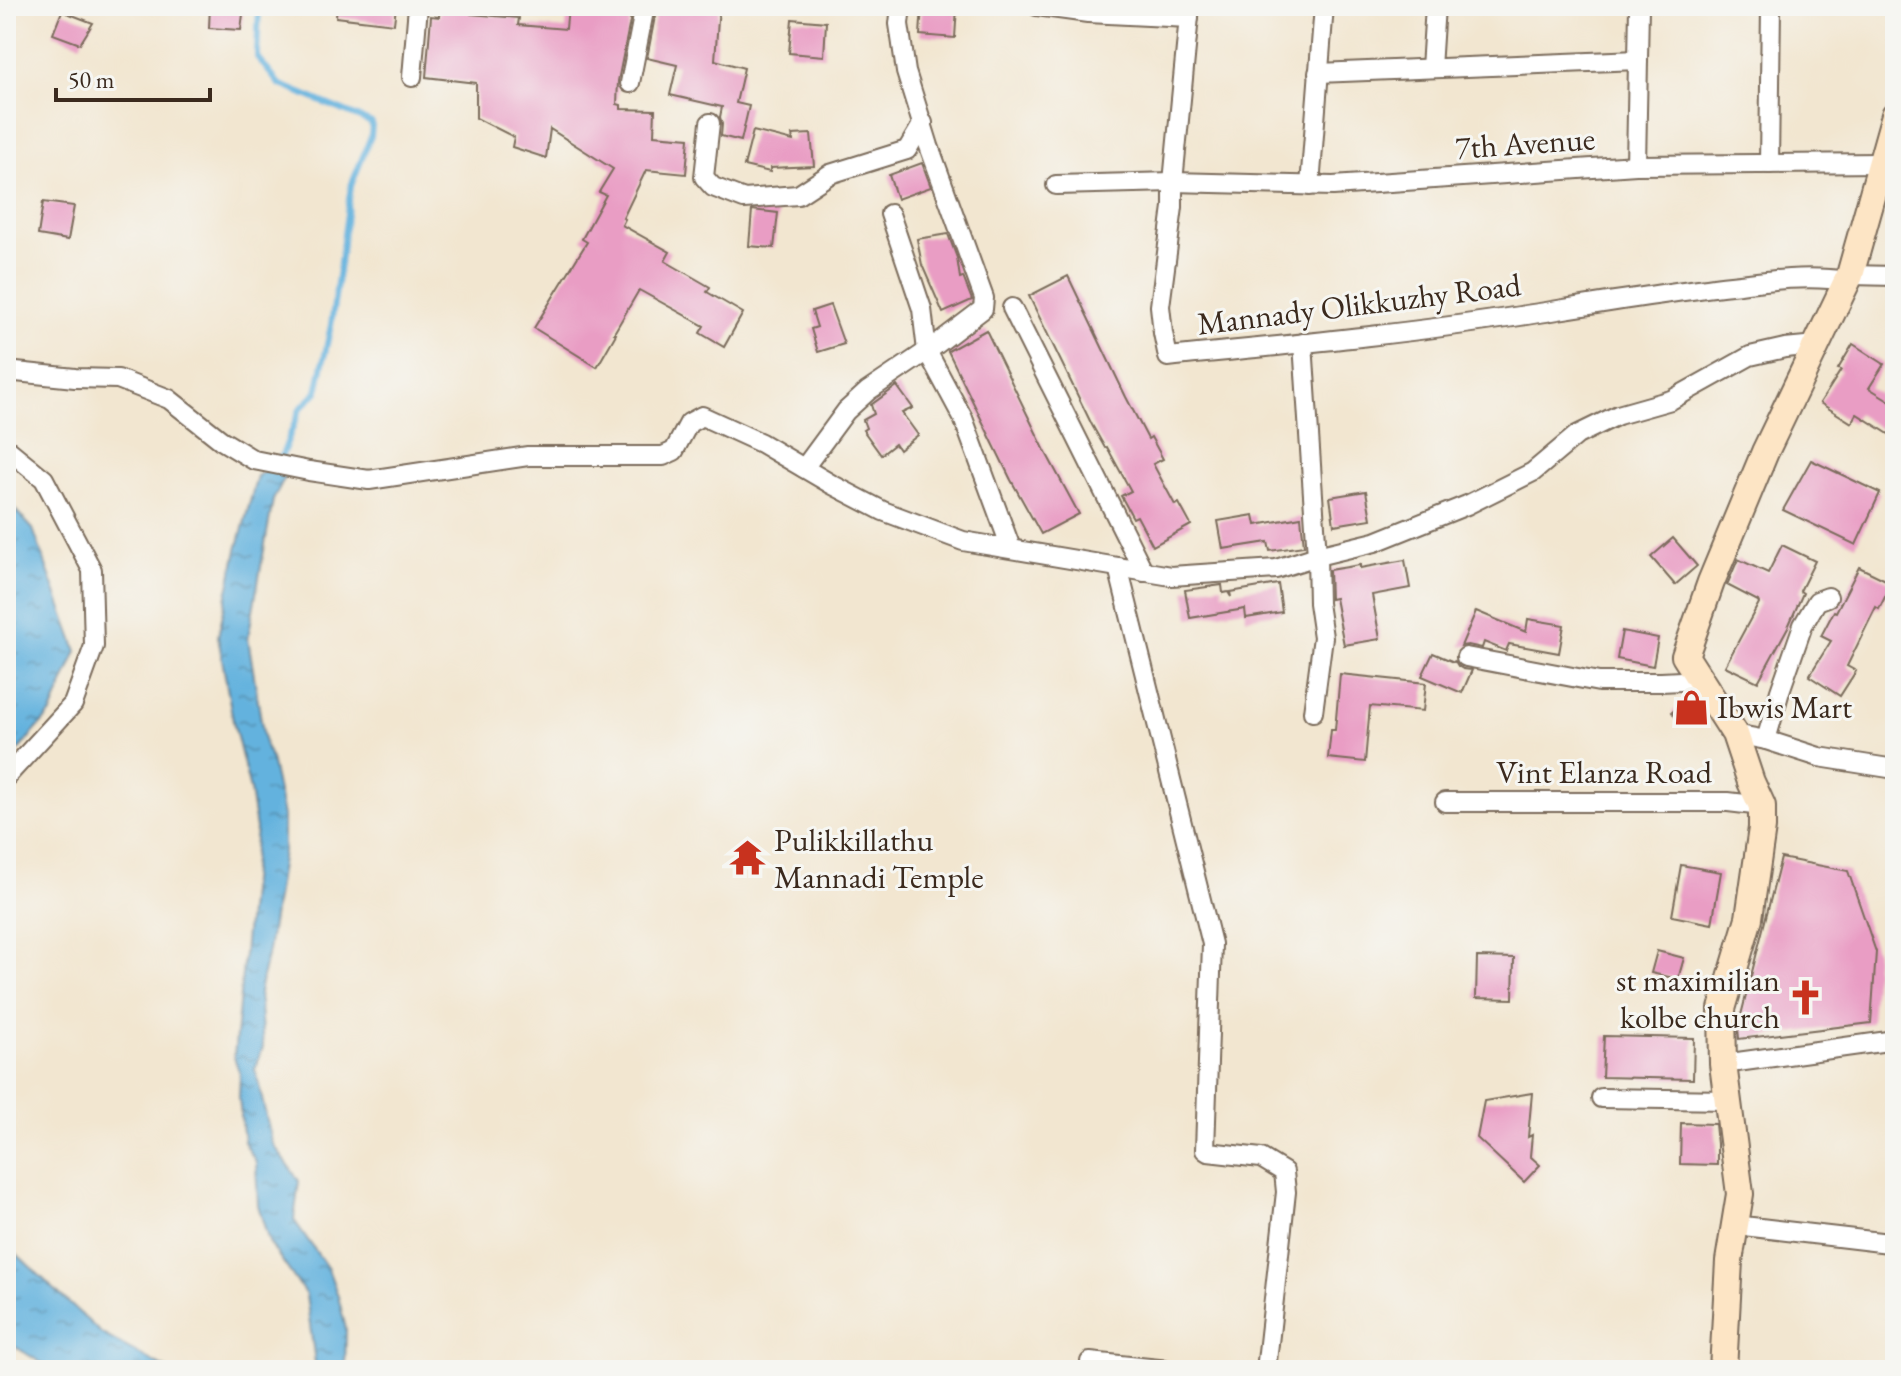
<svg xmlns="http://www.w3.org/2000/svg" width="1901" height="1376" font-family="'EB Garamond',serif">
  <defs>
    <pattern id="water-ripples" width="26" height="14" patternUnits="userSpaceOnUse" patternTransform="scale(2)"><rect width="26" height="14" fill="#64b2de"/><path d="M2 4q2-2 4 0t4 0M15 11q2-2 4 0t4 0" fill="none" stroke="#5491b3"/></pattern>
  </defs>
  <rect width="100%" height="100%" fill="#f6f6f2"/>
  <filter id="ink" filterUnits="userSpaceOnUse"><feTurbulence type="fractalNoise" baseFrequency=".0125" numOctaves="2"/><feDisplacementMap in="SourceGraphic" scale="16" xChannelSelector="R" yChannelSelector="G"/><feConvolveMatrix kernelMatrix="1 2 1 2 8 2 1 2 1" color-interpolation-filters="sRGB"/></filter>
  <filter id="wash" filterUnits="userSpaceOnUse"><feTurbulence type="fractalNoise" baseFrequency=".006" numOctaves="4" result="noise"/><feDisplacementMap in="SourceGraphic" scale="32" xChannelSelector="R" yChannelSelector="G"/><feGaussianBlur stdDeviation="1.8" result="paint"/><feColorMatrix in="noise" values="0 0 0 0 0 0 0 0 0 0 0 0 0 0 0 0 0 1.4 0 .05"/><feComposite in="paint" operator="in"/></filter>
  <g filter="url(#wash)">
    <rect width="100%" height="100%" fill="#f2e6d0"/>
    <g fill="url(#water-ripples)" stroke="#506e7e" stroke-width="2">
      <polygon points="269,469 287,473 273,500 248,638 265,746 271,759 283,816 283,851 268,951 259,992 263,1047 255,1068 272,1142 299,1181 294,1220 328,1269 338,1296 346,1329 345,1370 316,1370 306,1295 269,1242 258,1205 256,1162 244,1142 239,1098 240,1074 234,1057 256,829 250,790 233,721 218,636 237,550 257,476"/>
      <polygon points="6,500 33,529 77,651 51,713 6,764"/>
      <polygon points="6,1244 102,1334 168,1370 53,1370 6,1341"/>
    </g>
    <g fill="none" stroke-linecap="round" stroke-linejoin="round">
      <polyline stroke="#64b2de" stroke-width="6" points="259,6 257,57 279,84 372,123 371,136 351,186 331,325 317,392 300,409 279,463"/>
    </g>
    <g id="blocks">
      <g fill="#e99dc4">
        <polygon points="210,6 244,6 241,30 209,28"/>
        <polygon points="337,6 396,6 394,24 336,17"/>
        <polygon points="440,6 471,6 471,14 519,18 518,25 566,29 568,6 633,6 618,81 617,104 621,105 621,109 655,110 654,135 689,138 686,174 646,170 623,218 625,219 622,225 670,252 665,261 710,287 707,292 743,313 724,347 700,333 704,326 639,290 614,333 616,334 597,367 534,328 587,242 582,239 606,195 599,192 613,169 550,129 546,158 512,147 514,137 476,118 476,83 426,77 431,16 439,17"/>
        <polygon points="657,6 719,6 715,60 744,68 736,103 749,106 741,141 721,136 722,124 720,117 722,107 670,95 677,65 647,58"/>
        <polygon points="922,6 957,6 955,38 920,35"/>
        <polygon points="62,11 93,23 80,44 53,34"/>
        <polygon points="792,19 826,22 824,56 789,53"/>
        <polygon points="753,131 793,141 792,135 811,134 814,166 770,168 770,172 744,166"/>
        <polygon points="922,163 931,187 897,199 889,175"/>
        <polygon points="43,202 74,206 68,240 38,235"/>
        <polygon points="752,210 778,213 774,248 749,246"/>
        <polygon points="948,234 957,258 960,278 963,277 972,300 943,313 922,265 917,239"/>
        <polygon points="1068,276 1126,397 1148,439 1151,437 1163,459 1153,464 1175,505 1179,503 1191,525 1153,546 1137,516 1133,518 1121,496 1131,491 1107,447 1105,448 1092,425 1029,296"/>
        <polygon points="830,305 844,344 818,352 811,329 817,327 812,311"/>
        <polygon points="986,330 1045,451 1079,514 1041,534 1011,480 948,351"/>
        <polygon points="1853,344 1884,364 1869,388 1895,404 1895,438 1857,414 1852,423 1820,403 1841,370 1838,369"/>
        <polygon points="897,386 913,408 902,413 918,435 899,450 895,444 881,455 863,430 866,428 863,420 874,414 871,405"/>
        <polygon points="1811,460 1880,493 1856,545 1783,510"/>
        <polygon points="1366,491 1371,519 1334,525 1330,497"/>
        <polygon points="1254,515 1256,525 1301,517 1304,546 1270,551 1268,542 1223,549 1218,521"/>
        <polygon points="1673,538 1697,566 1675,585 1651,557"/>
        <polygon points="1782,545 1815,561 1800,591 1803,593 1788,627 1758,682 1725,666 1759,603 1758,601 1727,585 1738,559 1768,573"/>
        <polygon points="1405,560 1410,588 1372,595 1380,639 1344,645 1335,598 1330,599 1329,570 1360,565 1360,568"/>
        <polygon points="1859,567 1892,583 1879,609 1876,607 1847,666 1856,671 1840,696 1809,676 1831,641 1821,636 1834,611 1836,612"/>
        <polygon points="1278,584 1282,612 1246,618 1245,609 1190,618 1185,590 1222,585 1223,593 1228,592 1231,597 1230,592"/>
        <polygon points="1476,611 1526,632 1528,619 1564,625 1559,653 1509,644 1506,651 1484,642 1482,648 1468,645 1461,646"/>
        <polygon points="1622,631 1658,638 1653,666 1617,659"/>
        <polygon points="1433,653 1454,662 1455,661 1458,666 1463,669 1472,670 1462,693 1422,676"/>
        <polygon points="1340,674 1426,683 1423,711 1370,706 1365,762 1328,758 1331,730 1335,730"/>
        <polygon points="1693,698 1702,712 1681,726 1672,712"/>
        <polygon points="1781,858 1848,871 1876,952 1871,1023 1739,1039 1738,1027"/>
        <polygon points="1681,865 1721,872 1712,924 1672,916"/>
        <polygon points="1657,951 1684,958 1678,979 1651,973"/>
        <polygon points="1477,957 1514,958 1513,999 1476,998"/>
        <polygon points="1604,1036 1694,1038 1693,1079 1602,1077"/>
        <polygon points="1532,1093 1528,1137 1532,1135 1530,1156 1540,1165 1524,1182 1477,1138 1484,1101"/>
        <polygon points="1681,1123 1715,1124 1717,1144 1717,1165 1680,1164"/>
      </g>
    </g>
  </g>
  <g filter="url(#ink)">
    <use href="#blocks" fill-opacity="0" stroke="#7b6c5c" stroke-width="2"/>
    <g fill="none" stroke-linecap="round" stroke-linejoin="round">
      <defs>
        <g id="minor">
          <polyline points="1037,6 1088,13 1189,18"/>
          <path d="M1190,6L1173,182V207L1160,306L1163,333L1168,357C1286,345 1404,334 1520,316C1590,305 1661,293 1731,285C1769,280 1809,275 1847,281"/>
          <polyline points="6,12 7,6"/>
          <polyline points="1638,60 1639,6"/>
          <polyline points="1431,68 1435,6"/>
          <polyline points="1318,73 1638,60 1636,165"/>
          <polyline points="412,77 418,6"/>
          <polyline points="630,83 645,6"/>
          <polyline points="710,123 704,177 713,187 744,199 798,195 830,174 907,150 923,123"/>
          <polyline points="1769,164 1771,6"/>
          <polyline points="1056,185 1173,182 1333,186 1636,165 1882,163"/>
          <polyline points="1310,186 1324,6"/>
          <polyline points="890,214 922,309 927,351 963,418 1011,548"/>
          <polyline points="1850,275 1895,276"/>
          <polyline points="1012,308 1144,572"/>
          <polyline points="1303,343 1317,556 1318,603 1323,637 1313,712"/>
          <polyline points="6,371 75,378 118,379 169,399 221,440 254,460 309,471 369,480 528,456 663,456 674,451 689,423 702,416 761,443 831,484 883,511 963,541 1171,576 1276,569 1317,556 1375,542 1467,505 1533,472 1577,435 1618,415 1671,400 1750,356 1785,348 1816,345"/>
          <polyline points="6,448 44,479 92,570 94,646 73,704 6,777"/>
          <polyline points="804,468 846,411 868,391 933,347 983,309 984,298 929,146 906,72 899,24 901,6"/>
          <polyline points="1118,567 1212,944 1205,1150 1208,1152 1261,1158 1284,1172 1286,1192 1266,1370"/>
          <polyline points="1466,657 1599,682 1661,682 1701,680"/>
          <polyline points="1735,734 1766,740 1819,757 1895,769"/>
          <polyline points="1766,740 1780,691 1803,625 1817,601 1828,597"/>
          <polyline points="1445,802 1728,802 1762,806"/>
          <polyline points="1723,1064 1895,1040"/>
          <polyline points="1601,1098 1728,1100"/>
          <polyline points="1735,1225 1889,1243"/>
          <polyline points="1090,1362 1169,1370"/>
        </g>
        <polyline id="secondary" points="1723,1370 1729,1261 1740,1194 1723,1064 1722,1009 1749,918 1762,828 1762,806 1751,782 1735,734 1685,656 1711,582 1765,452 1850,275 1895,115"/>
      </defs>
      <use href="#minor" stroke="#7b6c5c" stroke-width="22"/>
      <use href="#secondary" stroke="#7b6c5c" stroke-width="30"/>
      <use href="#minor" stroke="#fff" stroke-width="18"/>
      <use href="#secondary" stroke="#fde5c5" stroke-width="26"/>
    </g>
  </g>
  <defs>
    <symbol id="shop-bare" viewBox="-9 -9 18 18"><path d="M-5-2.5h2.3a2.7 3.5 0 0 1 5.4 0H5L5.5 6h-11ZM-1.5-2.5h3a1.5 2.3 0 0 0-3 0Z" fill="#c8321e" stroke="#f6f6f2" stroke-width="2.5" paint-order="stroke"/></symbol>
    <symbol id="temple-bare" viewBox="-9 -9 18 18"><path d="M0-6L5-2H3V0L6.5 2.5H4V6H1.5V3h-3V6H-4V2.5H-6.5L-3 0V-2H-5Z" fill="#c8321e" stroke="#f6f6f2" stroke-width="2.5" paint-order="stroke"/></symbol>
    <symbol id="church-bare" viewBox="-9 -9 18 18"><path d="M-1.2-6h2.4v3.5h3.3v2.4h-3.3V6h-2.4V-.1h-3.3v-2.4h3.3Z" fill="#c8321e" stroke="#f6f6f2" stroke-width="2.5" paint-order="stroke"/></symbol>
  </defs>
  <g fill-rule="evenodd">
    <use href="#shop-bare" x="1666" y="682" width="51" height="51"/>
    <use href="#temple-bare" x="722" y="832" width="51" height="51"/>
    <use href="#church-bare" x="1780" y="972" width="51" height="51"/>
  </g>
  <g text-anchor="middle" stroke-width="6" stroke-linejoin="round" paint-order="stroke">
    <g font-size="32" fill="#3b2a1e" stroke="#f6f6f2">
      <text transform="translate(1525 143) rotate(-4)" y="11">7th Avenue</text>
      <text transform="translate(1359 304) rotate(-7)" y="11">Mannady Olikkuzhy Road</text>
      <text x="1604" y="783">Vint Elanza Road</text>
    </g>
    <g font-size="32" fill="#3b2a1e" stroke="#f6f6f2" text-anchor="start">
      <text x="1717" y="718">Ibwis Mart</text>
      <text x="774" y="851">Pulikkillathu<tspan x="774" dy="37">Mannadi Temple</tspan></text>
      <text x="1780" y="991" text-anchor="end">st maximilian<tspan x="1780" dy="37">kolbe church</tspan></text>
    </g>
  </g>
  <rect width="1901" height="1376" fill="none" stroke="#f6f6f2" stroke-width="32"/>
  <path d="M56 88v12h154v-12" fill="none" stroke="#3b2a1e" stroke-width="4"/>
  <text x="68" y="88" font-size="24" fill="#3b2a1e" stroke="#f6f6f2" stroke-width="6" paint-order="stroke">50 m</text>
</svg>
